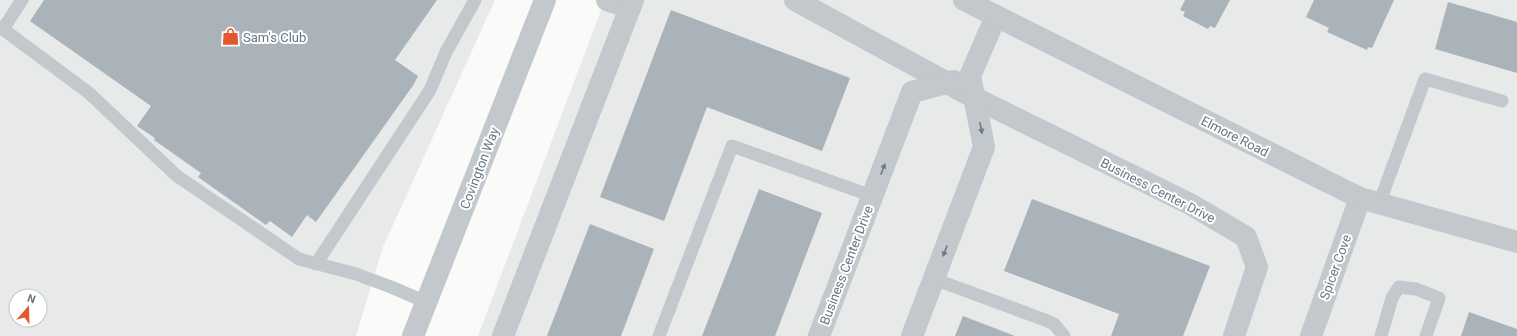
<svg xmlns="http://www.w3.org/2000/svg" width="1517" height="336" font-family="Roboto,sans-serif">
  <rect width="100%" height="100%" fill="#fafaf8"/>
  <g fill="#e8e9e9" fill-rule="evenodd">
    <path d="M0,0H495L383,247L356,336H0ZM16,296H40V320H16Z"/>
    <polygon points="605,0 1517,0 1517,336 478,336"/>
  </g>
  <g fill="#aab3b9">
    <polygon points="44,0 437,0 395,60 418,76 414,84 316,222 307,215 292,237 270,221 266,225 198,177 201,173 154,140 155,138 137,126 151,106 30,21"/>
    <polygon points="1185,0 1230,0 1215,28 1210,26 1208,29 1183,16 1185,12 1180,10"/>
    <polygon points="1314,0 1394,0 1372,48 1368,47 1367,50 1327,32 1329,28 1306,17"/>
    <polygon points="1448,2 1517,22 1517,73 1435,49"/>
    <polygon points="671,10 850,78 822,151 707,107 664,221 600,197"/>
    <polygon points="759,189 822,213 775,336 702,336"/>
    <polygon points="1032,199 1210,266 1183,336 1111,336 1119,314 1004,271"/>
    <polygon points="590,224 654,249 621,336 547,336"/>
    <polygon points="1469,312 1517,329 1517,336 1461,336"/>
    <polygon points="963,316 1015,336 955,336"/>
  </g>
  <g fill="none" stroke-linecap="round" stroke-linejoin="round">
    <g stroke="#c3c8cc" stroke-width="13">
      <polyline points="0,27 89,93 177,176 299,259 356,274 391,287 426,302"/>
      <polyline points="3,29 22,0"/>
      <polyline points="1379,204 1425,79 1502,101"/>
      <polyline points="316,264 430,90 446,52 475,0"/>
      <polyline points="934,279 1045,320 1054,324 1064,336"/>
      <polyline points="659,336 732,146 872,196"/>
      <polyline points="1381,336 1392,298 1399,287 1416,289 1439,298 1426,336"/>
    </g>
    <g stroke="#c3c8cc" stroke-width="22">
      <polyline points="607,0 630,8"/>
      <polyline points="795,0 975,98 1190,204 1246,237 1257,267 1234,336"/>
      <polyline points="413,336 545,0"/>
      <polyline points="503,336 633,0"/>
      <polyline points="819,336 912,92 954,81"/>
      <polyline points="912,336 984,147 970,76 996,16"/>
      <polyline points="1311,336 1360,198"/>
    </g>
    <polyline stroke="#c3c8cc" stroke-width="22" points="964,0 1360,198 1517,242"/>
  </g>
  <defs><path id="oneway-solid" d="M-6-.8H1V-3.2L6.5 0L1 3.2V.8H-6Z"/></defs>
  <g fill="#6a7a87">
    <use href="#oneway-solid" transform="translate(981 128) rotate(79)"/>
    <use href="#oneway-solid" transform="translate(883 169) rotate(-69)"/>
    <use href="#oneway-solid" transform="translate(945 251) rotate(111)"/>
  </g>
  <defs>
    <symbol id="shop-bare" viewBox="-9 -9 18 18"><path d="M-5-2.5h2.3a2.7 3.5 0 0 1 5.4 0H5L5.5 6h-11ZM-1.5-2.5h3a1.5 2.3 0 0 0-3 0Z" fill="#e4572e" stroke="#fff" stroke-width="2.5" paint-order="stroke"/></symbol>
  </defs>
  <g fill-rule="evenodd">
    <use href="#shop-bare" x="218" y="24" width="25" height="25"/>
  </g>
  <g text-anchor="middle" stroke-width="4" stroke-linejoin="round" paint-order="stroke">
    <g font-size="13" fill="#657683" stroke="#fff" text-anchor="start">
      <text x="243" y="42">Sam's Club</text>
    </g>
    <g font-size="13" fill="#657683" stroke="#fff">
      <text transform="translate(1235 136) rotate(27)" y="5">Elmore Road</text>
      <text transform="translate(479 168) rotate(-69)" y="5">Covington Way</text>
      <text transform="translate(1158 190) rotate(27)" y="5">Business Center Drive</text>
      <text transform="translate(846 265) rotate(-69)" y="5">Business Center Drive</text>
      <text transform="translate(1335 267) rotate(-70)" y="5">Spicer Cove</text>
    </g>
  </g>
  <g transform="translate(28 308) rotate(20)"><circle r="19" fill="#ffffff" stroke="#c1c8cd"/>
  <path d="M0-3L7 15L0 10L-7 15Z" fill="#e4572e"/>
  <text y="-6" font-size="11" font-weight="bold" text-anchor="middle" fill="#657683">N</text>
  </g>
</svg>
